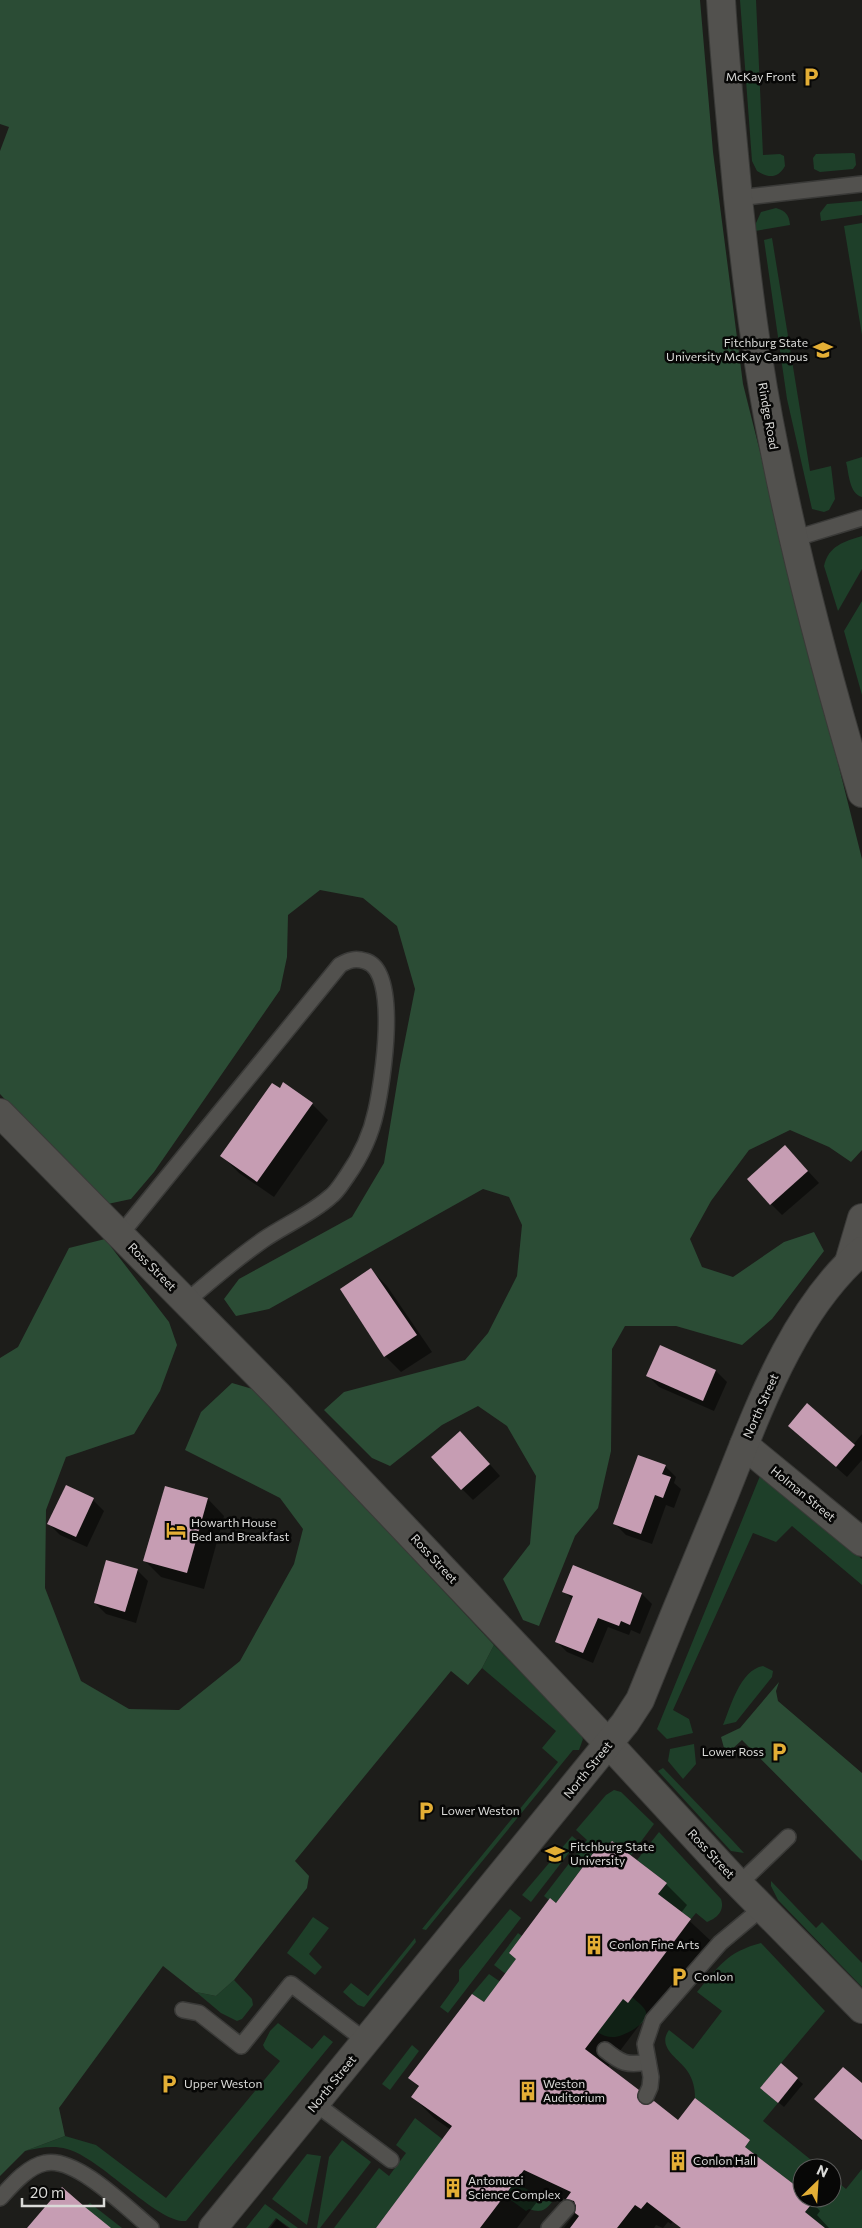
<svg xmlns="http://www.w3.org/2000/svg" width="862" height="2228" font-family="Commissioner,sans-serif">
  <rect width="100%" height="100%" fill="#1d1d1a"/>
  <g fill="#1e3f29">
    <path d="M740,0H756L763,155L780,154L784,156L785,166C778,179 768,178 757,171L752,161Z"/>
    <polygon points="853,153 855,154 856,165 853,169 820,172 814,169 813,158 816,154"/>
    <polygon points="862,201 862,215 821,221 820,213 827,204"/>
    <path d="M776,208C786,211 789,215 790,225L755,231L756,223L761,212Z"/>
    <polygon points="862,223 862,335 844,226"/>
    <polygon points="772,238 810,471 831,466 835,499 829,510 824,512 812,509 787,399 764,240"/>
    <path d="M862,457V497C849,494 849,473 846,462Z"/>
    <path d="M862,536V569L838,611L824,566C828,546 845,541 862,536Z"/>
    <polygon points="862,601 862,695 844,631"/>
    <polygon points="760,1476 862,1559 862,1585 792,1526 776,1542 753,1533 673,1710 689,1719 693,1733 667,1739 657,1729"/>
    <polygon points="494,1645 580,1733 583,1739 579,1750 573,1750 426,1930 422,1929 558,1762 542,1748 556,1731 482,1668"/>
    <path d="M763,1666L773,1671L772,1677L736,1722L723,1725C731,1706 740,1670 763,1666Z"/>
    <polygon points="694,1744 696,1764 683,1779 668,1761 670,1749"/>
    <polygon points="663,1768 733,1841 744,1853 731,1851 658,1771"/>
    <polygon points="614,1790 621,1792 654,1824 631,1855 612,1841 603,1852 597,1848 556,1903 551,1899 549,1900 544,1896 587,1840 576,1830 606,1795"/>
    <path d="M659,1832L721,1899C725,1911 717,1918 707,1922L696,1913L691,1919L658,1894L667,1883L637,1860Z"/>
    <polygon points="572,1836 578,1841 531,1902 522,1895"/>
    <polygon points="771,1881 816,1928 822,1922 862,1963 862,1987 778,1900 771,1886"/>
    <polygon points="510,1909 521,1918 448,2013 440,2007 459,1981 459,1970"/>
    <polygon points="313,1917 329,1928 309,1954 322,1967 315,1975 287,1953"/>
    <polygon points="518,1933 522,1936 509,1953 556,1990 511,1978 494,1965"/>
    <polygon points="415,1938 416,1942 364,2007 358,2005 343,1992 351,1983 368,1996"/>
    <path d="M761,1943L825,2011L760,2088L778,2103L763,2121L821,2168H802V2198H832V2177L846,2189L862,2169V2228H825L805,2212L810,2206L796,2195L800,2189L745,2147L750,2140L695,2098C695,2088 693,2080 688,2072C680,2059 656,2048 669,2030L693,2049L722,2011L697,1992C719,1966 727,1952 761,1943Z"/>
    <polygon points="489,1974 505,1985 484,2002 472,1994"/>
    <polygon points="234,1980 252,1999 253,2005 242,2019 237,2021 221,2013 196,1992 216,1996"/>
    <path d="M632,1997C636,2001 644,2006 646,2012C648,2024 623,2037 613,2037C607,2037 602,2035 597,2032L623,1999L628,2002Z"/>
    <path d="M278,2023L312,2049L324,2035L333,2042L186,2221C158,2224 101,2158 67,2149C52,2145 39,2148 25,2151L65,2136L96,2145L166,2198L280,2061L265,2049L263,2045L270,2031Z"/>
    <polygon points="412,2045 419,2051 390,2090 382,2084"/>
    <polygon points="415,2118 454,2148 440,2143 376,2228 334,2228 379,2168 389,2176 406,2153 396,2145"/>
    <polygon points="342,2140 371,2162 320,2228 317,2228 329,2157"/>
    <polygon points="307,2154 321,2156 307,2225 272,2199"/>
    <path d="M501,2176L552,2202C545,2211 540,2213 529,2209L526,2211L504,2195Z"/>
    <polygon points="90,2203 122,2228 95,2228 85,2207"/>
    <polygon points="265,2204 298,2228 290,2228 276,2218 268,2228 246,2228"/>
  </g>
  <g fill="#2b4c35">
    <polygon points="0,0 700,0 713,152 743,384 862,859 862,1150 851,1162 829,1147 790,1130 749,1150 711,1201 690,1239 702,1267 733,1277 784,1242 814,1232 824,1251 772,1319 742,1345 676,1326 625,1326 612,1349 611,1451 598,1508 575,1536 539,1626 523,1620 503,1579 530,1544 536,1476 507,1426 478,1406 442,1425 390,1466 372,1458 324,1410 344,1392 465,1360 488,1333 517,1276 522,1225 509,1197 483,1189 269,1309 236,1316 224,1299 239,1279 352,1217 384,1163 400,1065 415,989 397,926 363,898 320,890 288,915 287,957 280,990 154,1172 131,1199 103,1205 0,1094 0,151 9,127 0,124"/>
    <polygon points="105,1239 169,1322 177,1345 160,1391 134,1434 66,1457 46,1510 45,1588 81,1681 129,1709 179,1710 240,1661 294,1564 303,1529 280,1498 185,1450 201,1412 232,1383 256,1390 494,1645 482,1668 468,1685 451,1671 295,1861 309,1876 307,1888 234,1980 216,1996 196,1992 163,1966 59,2108 65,2136 25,2151 0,2176 0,1358 18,1347 69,1248"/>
    <polygon points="779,1682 776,1691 778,1701 862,1773 862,1861 742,1740 729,1752 724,1748 721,1737 740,1728"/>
  </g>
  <g fill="#0007">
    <polygon points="280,1090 312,1104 328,1120 274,1197 239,1173 222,1156"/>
    <polygon points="785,1146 819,1183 782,1215 771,1204"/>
    <polygon points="371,1270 387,1286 432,1352 401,1372 385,1356"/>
    <polygon points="661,1346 716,1371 727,1382 714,1411 659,1387 648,1376"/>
    <polygon points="862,1434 862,1460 847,1477 801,1436 853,1445"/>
    <polygon points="471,1443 500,1476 473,1500 462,1489"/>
    <polygon points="665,1466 676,1477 674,1483 681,1489 674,1508 666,1505 652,1544 626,1535 615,1524"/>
    <polygon points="165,1487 208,1499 224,1516 204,1589 161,1577 145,1561"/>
    <polygon points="93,1500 104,1511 87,1547 60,1535 49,1524"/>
    <polygon points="574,1566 642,1594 652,1604 640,1634 631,1630 629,1635 608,1627 593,1663 567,1652 557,1642 573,1600 564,1591"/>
    <polygon points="137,1570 148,1581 136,1623 106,1614 95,1603"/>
    <polygon points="612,1843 666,1884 687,1905 681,1913 711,1941 649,2022 644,2019 607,2068 638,2091 651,2104 679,2122 740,2140 671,2224 668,2222 663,2228 656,2225 654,2228 564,2228 577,2211 577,2208 571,2202 546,2190 517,2228 377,2228 451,2130 434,2118 413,2097 420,2088 409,2078 484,2004 556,1904"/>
    <polygon points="781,2065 803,2084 784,2107 767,2093"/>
    <polygon points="862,2084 862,2141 815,2099"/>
    <polygon points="743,2147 800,2190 802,2192 802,2198 808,2198 820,2211 817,2215 829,2228 682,2228"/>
    <polygon points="277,2219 288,2228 270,2228"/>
  </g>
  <g fill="#c69db3">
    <polygon points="283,1082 313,1103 257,1182 220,1156 272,1083 280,1088"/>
    <polygon points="785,1145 808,1171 770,1205 747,1179"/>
    <polygon points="371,1268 417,1335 384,1357 340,1289"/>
    <polygon points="660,1345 716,1370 703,1401 646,1376"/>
    <polygon points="807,1403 855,1445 836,1467 788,1426"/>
    <polygon points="460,1431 490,1464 461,1490 431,1457"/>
    <polygon points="638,1455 666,1465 662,1474 671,1477 663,1498 655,1495 641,1534 613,1524"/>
    <polygon points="66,1485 94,1498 76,1537 47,1524"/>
    <polygon points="165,1486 208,1498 187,1573 143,1561"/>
    <polygon points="106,1560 138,1569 125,1612 94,1603"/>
    <polygon points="573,1565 642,1593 630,1625 621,1621 619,1626 598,1618 583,1653 555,1642 573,1596 562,1592"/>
    <polygon points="612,1841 667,1883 658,1894 691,1919 628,2003 623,1999 585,2049 639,2090 637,2097 642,2104 647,2105 654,2101 678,2120 695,2098 750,2140 745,2147 800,2189 796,2195 810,2206 805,2212 825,2228 681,2228 647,2202 641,2209 635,2205 617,2228 570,2228 579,2216 575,2213 576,2206 574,2201 566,2199 571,2192 524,2170 480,2228 376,2228 452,2126 411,2097 419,2086 408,2078 472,1994 484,2002 516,1959 509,1953 550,1898 556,1903 597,1848 603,1852"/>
    <polygon points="781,2063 798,2078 778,2103 760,2088"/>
    <polygon points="843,2067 862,2083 862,2140 814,2099"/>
    <polygon points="62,2187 85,2207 111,2228 27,2228"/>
  </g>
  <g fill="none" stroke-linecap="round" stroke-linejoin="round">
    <defs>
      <g id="service">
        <polyline points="738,198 862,184"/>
        <polyline points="793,539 862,518"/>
        <path d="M120,1235L340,965C349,960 355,958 365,961C401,970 382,1084 376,1111C371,1135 361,1156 347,1176C342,1183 337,1192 330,1197C311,1214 285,1225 263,1240C236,1259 211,1280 186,1302"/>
        <polyline points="739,1884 788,1837"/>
        <polyline points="183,2010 199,2013 241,2046 291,1984 367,2042"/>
        <path d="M605,2050C621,2063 627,2066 648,2062"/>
        <polyline points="646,2096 650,2087 651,2077 645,2044 653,2020 720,1943 762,1908"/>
        <polyline points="316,2104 391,2160"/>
        <path d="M0,2198C11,2186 28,2166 45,2163C76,2156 128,2209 151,2228"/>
        <polyline points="549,2228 567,2208"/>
      </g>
      <g id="minor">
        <path d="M721,0C725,66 732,132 738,198C747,282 757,365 774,447C797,564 828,679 862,793"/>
        <polyline points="0,1113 279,1396 609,1744 731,1876 862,2009"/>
        <polyline points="849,1262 862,1218"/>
        <polyline points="744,1445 862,1542"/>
      </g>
      <path id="tertiary" d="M213,2228L625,1723L640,1700C667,1633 694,1567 722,1500C756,1416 791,1312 862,1251"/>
    </defs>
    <use href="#service" stroke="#3a3a38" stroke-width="18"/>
    <use href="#minor" stroke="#3a3a38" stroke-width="30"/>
    <use href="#tertiary" stroke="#3a3a38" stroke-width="30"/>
    <use href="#service" stroke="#52514e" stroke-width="15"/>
    <use href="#minor" stroke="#52514e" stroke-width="28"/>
    <use href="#tertiary" stroke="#52514e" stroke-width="28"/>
  </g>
  <defs>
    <symbol id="parking-bare" viewBox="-9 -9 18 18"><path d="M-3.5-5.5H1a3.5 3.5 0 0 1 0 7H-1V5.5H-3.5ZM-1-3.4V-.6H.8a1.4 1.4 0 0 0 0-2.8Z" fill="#e3ae35" stroke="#070706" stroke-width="2.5" paint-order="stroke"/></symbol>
    <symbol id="school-bare" viewBox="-9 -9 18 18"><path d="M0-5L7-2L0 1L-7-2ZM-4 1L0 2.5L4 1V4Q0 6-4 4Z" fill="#e3ae35" stroke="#070706" stroke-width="2.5" paint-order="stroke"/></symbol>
    <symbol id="hotel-bare" viewBox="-9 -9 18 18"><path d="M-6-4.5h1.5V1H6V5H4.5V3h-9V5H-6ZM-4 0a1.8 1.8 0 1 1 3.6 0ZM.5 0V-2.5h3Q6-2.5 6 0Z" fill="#e3ae35" stroke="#070706" stroke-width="2.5" paint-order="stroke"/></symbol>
    <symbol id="university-bare" viewBox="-9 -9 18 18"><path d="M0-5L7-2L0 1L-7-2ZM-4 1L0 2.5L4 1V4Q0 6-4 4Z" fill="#e3ae35" stroke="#070706" stroke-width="2.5" paint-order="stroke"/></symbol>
    <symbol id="building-bare" viewBox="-9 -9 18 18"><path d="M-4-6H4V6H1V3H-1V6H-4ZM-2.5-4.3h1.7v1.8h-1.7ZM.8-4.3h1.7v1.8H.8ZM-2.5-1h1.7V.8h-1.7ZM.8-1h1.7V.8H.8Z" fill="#e3ae35" stroke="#070706" stroke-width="2.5" paint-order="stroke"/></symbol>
  </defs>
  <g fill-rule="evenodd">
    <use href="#parking-bare" x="797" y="63" width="28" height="28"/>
    <use href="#school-bare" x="809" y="336" width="28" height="28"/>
    <use href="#hotel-bare" x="162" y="1516" width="28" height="28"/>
    <use href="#parking-bare" x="765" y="1738" width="28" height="28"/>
    <use href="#parking-bare" x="412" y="1797" width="28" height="28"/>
    <use href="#university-bare" x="541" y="1840" width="28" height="28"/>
    <use href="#building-bare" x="580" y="1931" width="28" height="28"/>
    <use href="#parking-bare" x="665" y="1963" width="28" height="28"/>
    <use href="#parking-bare" x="155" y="2070" width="28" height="28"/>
    <use href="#building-bare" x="514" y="2077" width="28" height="28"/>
    <use href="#building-bare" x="664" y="2147" width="28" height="28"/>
    <use href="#building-bare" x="439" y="2174" width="28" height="28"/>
  </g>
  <g text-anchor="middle" stroke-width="5" stroke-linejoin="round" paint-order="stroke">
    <g font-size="12" fill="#dadad8" stroke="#070706" text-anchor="start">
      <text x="796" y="81" text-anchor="end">McKay Front</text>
      <text x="808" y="347" text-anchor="end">Fitchburg State<tspan x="808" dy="14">University McKay Campus</tspan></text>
      <text x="191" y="1527">Howarth House<tspan x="191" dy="14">Bed and Breakfast</tspan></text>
      <text x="764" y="1756" text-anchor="end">Lower Ross</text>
      <text x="441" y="1815">Lower Weston</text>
      <text x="570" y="1851">Fitchburg State<tspan x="570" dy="14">University</tspan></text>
      <text x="609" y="1949">Conlon Fine Arts</text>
      <text x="694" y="1981">Conlon</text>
      <text x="184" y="2088">Upper Weston</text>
      <text x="543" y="2088">Weston<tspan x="543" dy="14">Auditorium</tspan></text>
      <text x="693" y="2165">Conlon Hall</text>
      <text x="468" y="2185">Antonucci<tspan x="468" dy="14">Science Complex</tspan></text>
    </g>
    <g font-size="12" fill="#dadad8" stroke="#070706">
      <text transform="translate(768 416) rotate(80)" y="4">Rindge Road</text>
      <text transform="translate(152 1267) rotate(45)" y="4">Ross Street</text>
      <text transform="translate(761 1406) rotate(-66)" y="4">North Street</text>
      <text transform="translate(803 1494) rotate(39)" y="4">Holman Street</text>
      <text transform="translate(434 1559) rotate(47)" y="4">Ross Street</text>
      <text transform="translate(588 1770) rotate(-51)" y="4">North Street</text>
      <text transform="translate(711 1854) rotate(47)" y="4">Ross Street</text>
      <text transform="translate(332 2084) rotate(-51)" y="4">North Street</text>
    </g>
  </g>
  <g transform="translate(817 2183) rotate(25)"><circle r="24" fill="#070706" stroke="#5b5b5a"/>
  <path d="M0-4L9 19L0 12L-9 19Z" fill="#e3ae35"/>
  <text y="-8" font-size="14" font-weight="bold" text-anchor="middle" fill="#dadad8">N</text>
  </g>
  <path d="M22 2198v8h82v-8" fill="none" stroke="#dadad8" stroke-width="2.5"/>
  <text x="30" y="2198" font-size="15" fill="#dadad8" stroke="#070706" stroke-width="4" paint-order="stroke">20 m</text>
</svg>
